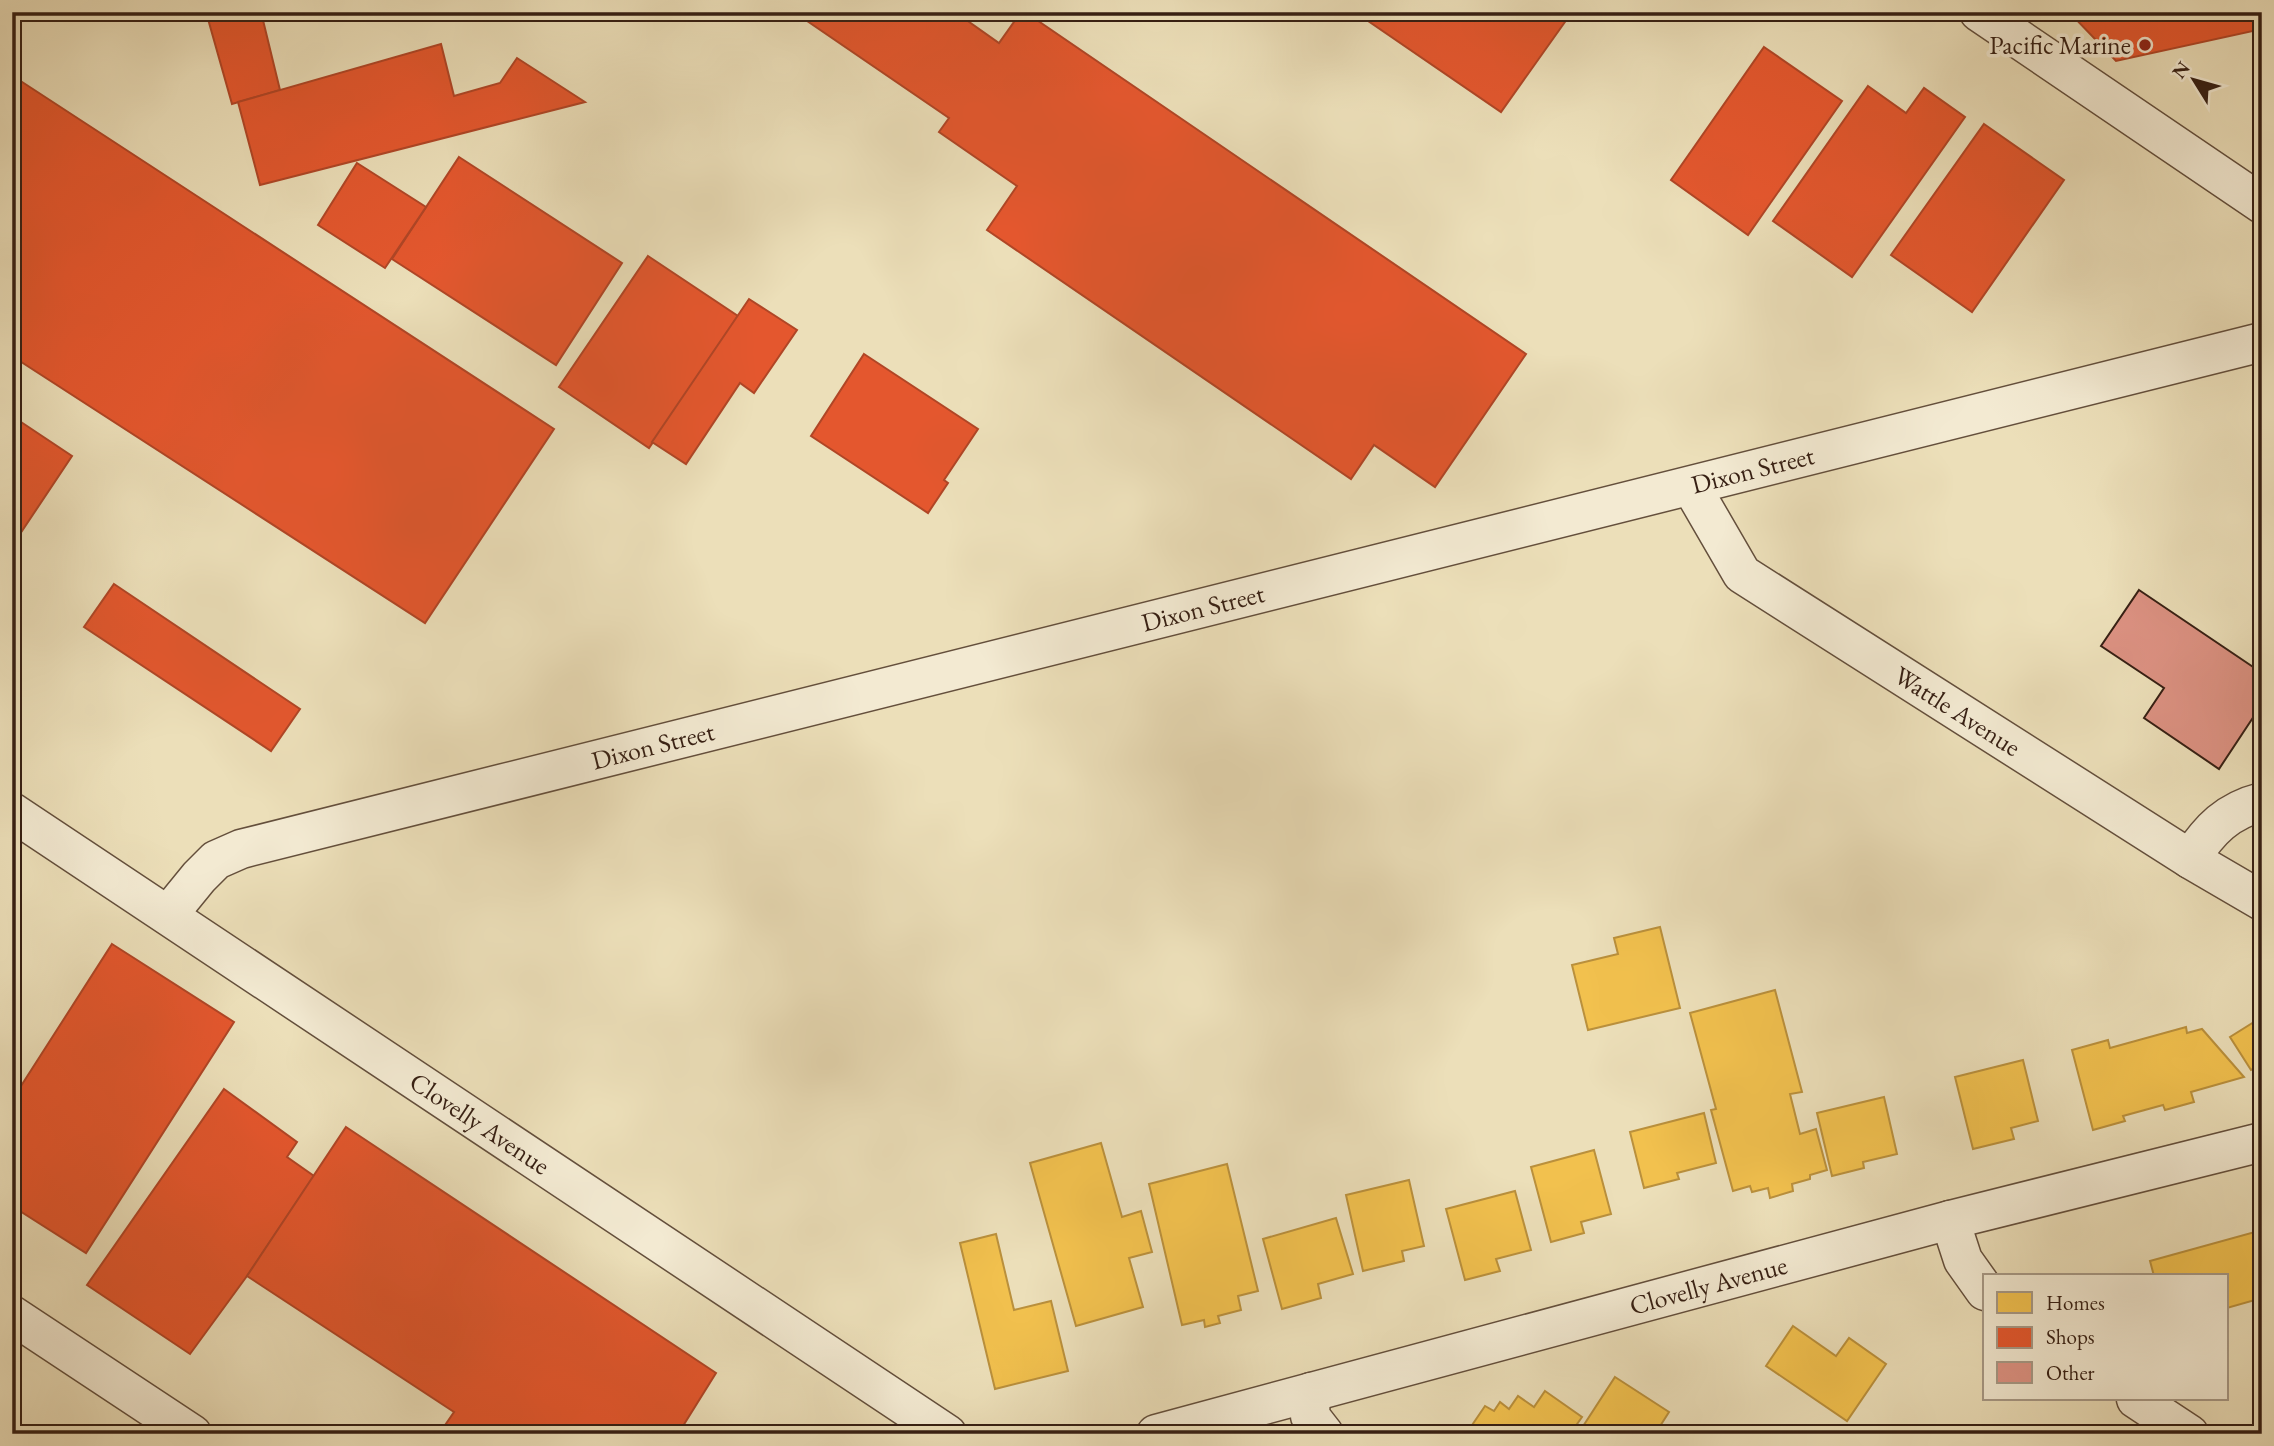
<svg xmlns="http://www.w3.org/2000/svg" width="2274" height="1446" font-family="'EB Garamond',serif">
  <rect width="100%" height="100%" fill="#ecdfb9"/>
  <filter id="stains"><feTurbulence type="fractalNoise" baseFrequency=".00286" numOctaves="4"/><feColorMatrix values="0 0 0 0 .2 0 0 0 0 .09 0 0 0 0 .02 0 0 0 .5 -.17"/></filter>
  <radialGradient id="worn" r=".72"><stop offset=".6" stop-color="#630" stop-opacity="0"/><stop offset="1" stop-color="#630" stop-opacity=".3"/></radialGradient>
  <g fill="#f2c14e" stroke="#ba903c" stroke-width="2">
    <polygon points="1660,927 1680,1008 1588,1030 1572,965 1618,954 1614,938"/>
    <polygon points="1775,990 1802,1092 1790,1094 1800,1134 1816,1129 1827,1170 1810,1175 1810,1179 1792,1184 1793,1191 1770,1198 1768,1188 1752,1192 1750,1186 1733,1191 1711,1110 1716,1109 1690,1013"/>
    <polygon points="2262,1017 2262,1064 2251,1070 2230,1037"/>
    <polygon points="2186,1027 2187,1033 2202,1029 2244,1077 2191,1092 2194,1102 2165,1110 2163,1105 2123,1116 2125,1121 2093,1130 2072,1050 2108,1040 2110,1048"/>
    <polygon points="2023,1060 2038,1121 2011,1128 2014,1139 1973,1149 1955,1077"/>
    <polygon points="1884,1097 1897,1154 1863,1162 1864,1168 1832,1176 1817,1113"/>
    <polygon points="1704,1113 1716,1163 1677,1173 1679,1179 1644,1188 1630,1132"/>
    <polygon points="1101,1143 1122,1217 1141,1211 1152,1252 1129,1258 1143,1307 1076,1326 1030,1163"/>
    <polygon points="1594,1150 1611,1214 1581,1222 1584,1233 1551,1242 1531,1167"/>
    <polygon points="1227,1164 1258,1291 1238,1296 1241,1310 1218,1316 1220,1323 1205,1327 1204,1320 1182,1325 1149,1184"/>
    <polygon points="1409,1180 1424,1246 1402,1251 1404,1261 1363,1271 1346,1195"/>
    <polygon points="1515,1191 1531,1250 1496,1259 1500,1271 1465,1280 1446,1209"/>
    <polygon points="1336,1218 1353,1274 1318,1284 1321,1298 1282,1309 1263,1239"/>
    <polygon points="2262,1230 2262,1298 2227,1308 2227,1276 2154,1276 2150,1261"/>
    <polygon points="996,1234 1014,1310 1051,1301 1068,1371 995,1389 960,1243"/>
    <polygon points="1793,1326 1836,1356 1849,1338 1886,1364 1847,1421 1766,1366"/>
    <polygon points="1615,1377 1669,1412 1655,1434 1578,1434"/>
    <polygon points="1545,1391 1582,1417 1570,1434 1466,1434 1485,1406 1494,1411 1500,1402 1509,1409 1518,1396 1534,1407"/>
  </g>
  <g fill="#e4572e" stroke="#b04626" stroke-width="2">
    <polygon points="236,12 261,12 280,90 232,104 208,19"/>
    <polygon points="794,12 955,12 999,43 1021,12 1025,12 1526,354 1435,487 1374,445 1351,479 987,230 1017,186 939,132 949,118"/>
    <polygon points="1355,12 1572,12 1501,112"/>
    <polygon points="2069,12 2262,12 2262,29 2116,61"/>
    <polygon points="441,44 454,96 500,83 517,58 585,102 260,185 238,102"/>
    <polygon points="1764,47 1842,101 1748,235 1671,180"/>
    <polygon points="16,78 554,429 425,623 12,356 12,85"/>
    <polygon points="1868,86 1906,113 1924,88 1965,117 1852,277 1773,221"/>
    <polygon points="1984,124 2064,180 1972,312 1891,255"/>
    <polygon points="459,157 622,263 556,365 392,259"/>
    <polygon points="357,163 426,207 385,268 318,225"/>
    <polygon points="648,256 738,316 649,448 559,387"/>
    <polygon points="749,299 797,330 754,393 740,383 686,464 652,442"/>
    <polygon points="864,354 978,429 944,480 948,483 928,513 811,436"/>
    <polygon points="12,416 72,456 12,546"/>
    <polygon points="114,584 300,709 271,751 84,627"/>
    <polygon points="112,944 234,1022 86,1253 12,1206 12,1100"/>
    <polygon points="224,1089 297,1142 287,1157 314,1176 247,1276 190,1354 87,1285"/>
    <polygon points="346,1127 716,1373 678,1434 439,1434 454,1412 247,1276"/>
  </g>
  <polygon fill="#dd9283" stroke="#361f13" stroke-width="2" points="2139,590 2262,673 2262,704 2219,769 2144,718 2164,688 2101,646"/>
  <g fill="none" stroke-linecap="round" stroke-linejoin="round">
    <defs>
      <g id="minor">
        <polyline points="1979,12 2262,204"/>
        <path id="s1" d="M1691,486L1742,574L2190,859L2262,901"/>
        <path id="s2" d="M12,812L947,1434"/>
        <path d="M2190,859C2210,829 2227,811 2262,802"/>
        <path id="s3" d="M168,915L199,877L216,860L241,849L2262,342"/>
        <polyline points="1950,1220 1963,1260 1985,1291"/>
        <polyline points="12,1315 192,1434"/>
        <polyline points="1311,1392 1310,1416 1324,1434"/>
        <polyline points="2136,1399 2189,1434"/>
        <path id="s4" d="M1156,1434L1950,1220L2262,1142"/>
      </g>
    </defs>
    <use href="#minor" stroke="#644f3c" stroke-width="41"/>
    <use href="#minor" stroke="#f3ead2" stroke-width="38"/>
  </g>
  <circle fill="#8f2418" stroke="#f3ead2" stroke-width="2.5" cx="2145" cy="45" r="7"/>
  <g text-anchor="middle" stroke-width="7" stroke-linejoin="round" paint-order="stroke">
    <g font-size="26" fill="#361f13" stroke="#f3ead2" text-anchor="end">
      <text x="2131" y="54">Pacific Marine</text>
    </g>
    <g font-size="26" fill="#361f13" stroke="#f3ead2">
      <text dy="9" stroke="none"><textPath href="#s3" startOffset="1659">Dixon Street</textPath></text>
      <text dy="9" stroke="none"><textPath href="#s3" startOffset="1092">Dixon Street</textPath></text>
      <text dy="9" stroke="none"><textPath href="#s1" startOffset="357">Wattle Avenue</textPath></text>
      <text dy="9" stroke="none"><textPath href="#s3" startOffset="525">Dixon Street</textPath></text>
      <text dy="9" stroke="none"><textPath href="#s2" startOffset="562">Clovelly Avenue</textPath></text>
      <text dy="9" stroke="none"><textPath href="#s4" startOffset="572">Clovelly Avenue</textPath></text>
    </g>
  </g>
  <rect width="2274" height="1446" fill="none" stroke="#ecdfb9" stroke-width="42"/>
  <rect x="14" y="14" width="2246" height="1418" fill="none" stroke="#361f13" stroke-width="3.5"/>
  <rect x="21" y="21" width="2232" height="1404" fill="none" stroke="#361f13" stroke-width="2"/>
  <rect x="1983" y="1274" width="245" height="126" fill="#f3ead2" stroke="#a79986" stroke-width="2"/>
  <rect x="1997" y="1292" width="35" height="21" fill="#f2c14e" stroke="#a79986" stroke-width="2"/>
  <text x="2046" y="1310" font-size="21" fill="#361f13">Homes</text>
  <rect x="1997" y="1327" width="35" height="21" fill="#e4572e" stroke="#a79986" stroke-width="2"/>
  <text x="2046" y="1344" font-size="21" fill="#361f13">Shops</text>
  <rect x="1997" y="1362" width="35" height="21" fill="#dd9283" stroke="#a79986" stroke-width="2"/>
  <text x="2046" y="1380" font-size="21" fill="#361f13">Other</text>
  <g transform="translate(2194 80) rotate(307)" stroke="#f3ead2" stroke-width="5" paint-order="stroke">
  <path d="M0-5L12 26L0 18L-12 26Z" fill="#361f13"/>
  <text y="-10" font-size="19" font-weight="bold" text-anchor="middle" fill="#361f13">N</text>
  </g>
  <rect width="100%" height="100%" filter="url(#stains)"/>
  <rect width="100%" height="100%" fill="url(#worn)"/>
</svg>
